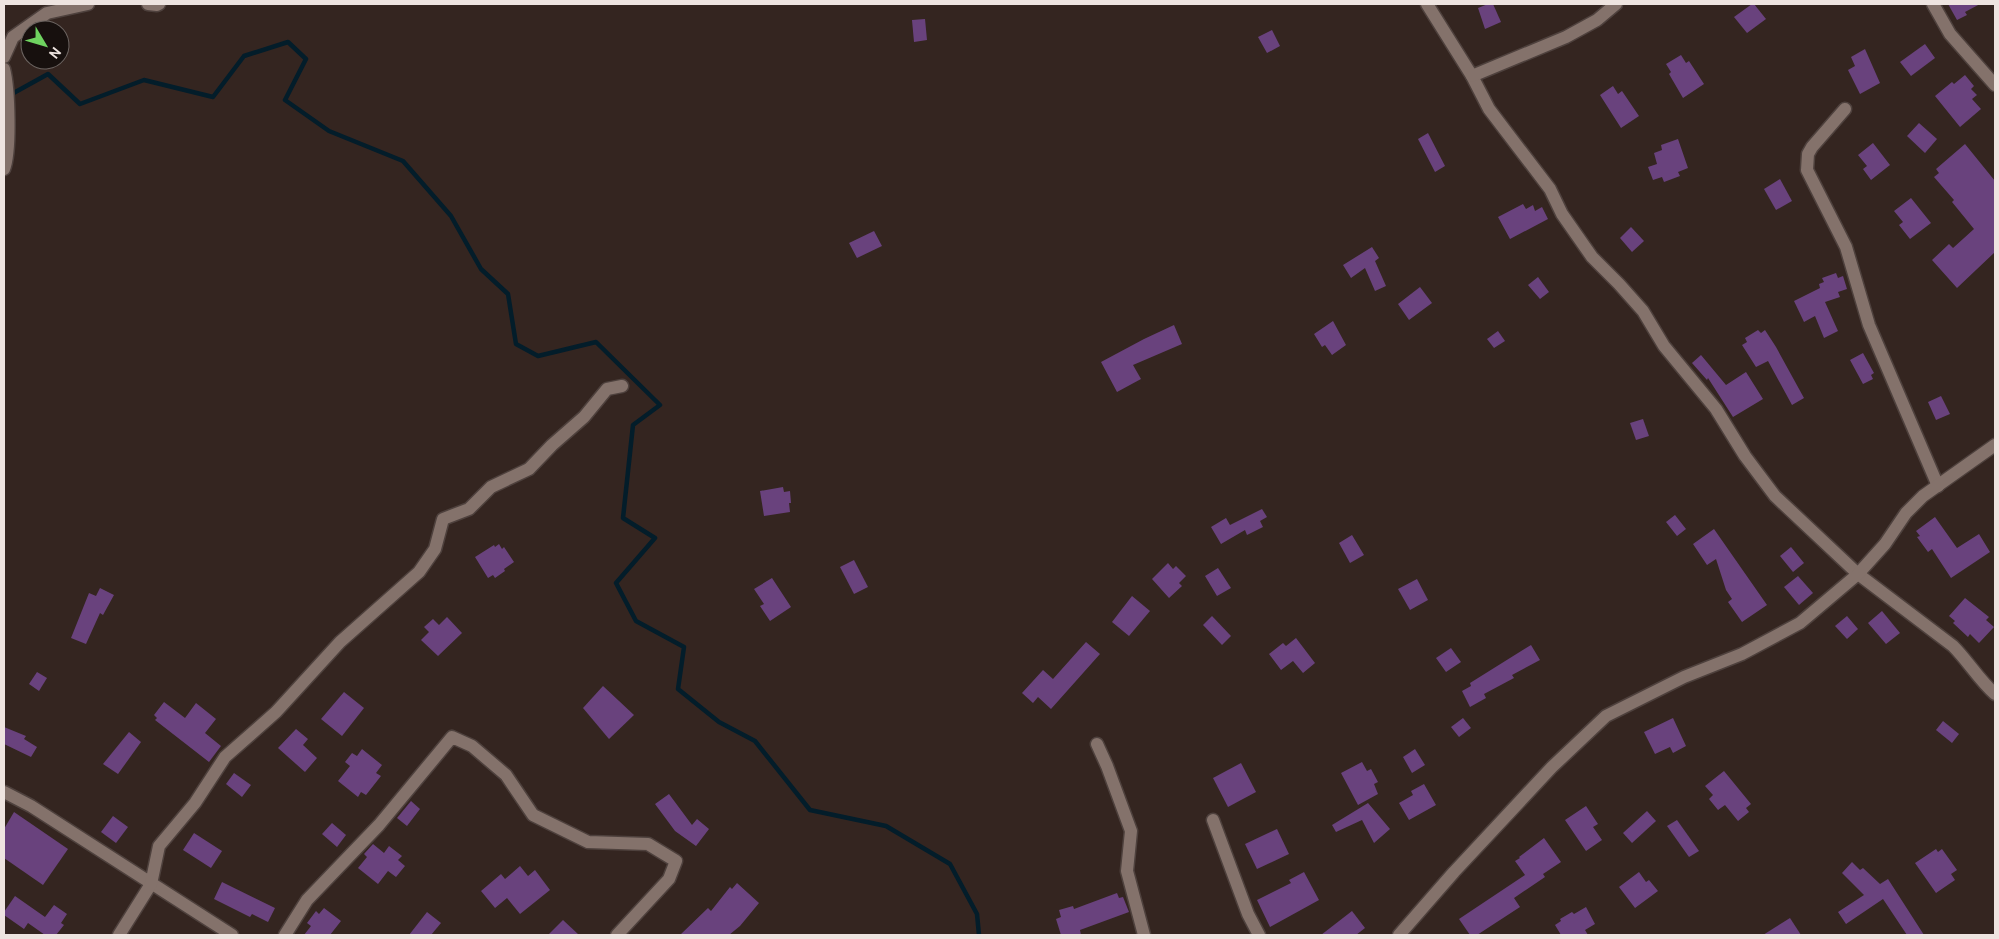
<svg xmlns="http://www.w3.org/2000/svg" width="1999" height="939" font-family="Cabin,sans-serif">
  <rect width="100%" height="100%" fill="#342520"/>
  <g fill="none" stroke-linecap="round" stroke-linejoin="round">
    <polyline stroke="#031d2a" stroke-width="4.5" points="10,95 48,74 80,104 144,80 213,97 244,56 288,42 306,59 285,100 329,131 403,161 451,216 481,269 508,294 516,344 538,356 596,342 660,405 633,425 623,518 655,538 616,583 636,621 684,647 678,689 719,722 755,741 810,810 886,826 950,864 977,914 979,935"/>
  </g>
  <g fill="#69427d">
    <polygon points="1488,4 1493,4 1501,22 1485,29 1478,8"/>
    <polygon points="1752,4 1754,4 1766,19 1747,33 1734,17"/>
    <polygon points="1948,4 1980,4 1965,12 1967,15 1957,20"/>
    <polygon points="925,19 927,40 914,42 912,20"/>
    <polygon points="1272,30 1280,46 1267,53 1258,37"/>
    <polygon points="1925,44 1935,58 1911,76 1900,62"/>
    <polygon points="1865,49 1880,83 1860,94 1848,70 1855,66 1851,57"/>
    <polygon points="1681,55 1686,63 1689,61 1704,84 1683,98 1669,74 1671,72 1666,64"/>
    <polygon points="1965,75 1974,86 1971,89 1977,95 1972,99 1981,109 1960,127 1935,96 1952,82 1954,84"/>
    <polygon points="1613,86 1618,94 1622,91 1639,116 1621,128 1600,95"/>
    <polygon points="1919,123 1937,139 1925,153 1907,136"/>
    <polygon points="1428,133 1445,166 1435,172 1418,139"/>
    <polygon points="1678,139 1688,168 1678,172 1680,176 1664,182 1662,177 1653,180 1648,167 1657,164 1654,153 1662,150 1661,145"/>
    <polygon points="1873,143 1890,165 1871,180 1863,169 1867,166 1858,155"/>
    <polygon points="1965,144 1995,181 1995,252 1957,288 1932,260 1949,244 1953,248 1974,229 1952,202 1954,200 1934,177 1939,173 1936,169"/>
    <polygon points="1780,179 1792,201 1776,210 1764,189"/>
    <polygon points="1911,198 1931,223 1910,239 1899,225 1903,222 1894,211"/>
    <polygon points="1523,204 1526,209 1533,205 1535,211 1542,207 1548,219 1510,239 1498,217"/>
    <polygon points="1631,227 1644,241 1632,252 1620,238"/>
    <polygon points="874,231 882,246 857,258 849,243"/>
    <polygon points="1372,247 1379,258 1375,261 1386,286 1375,291 1365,268 1351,278 1343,265"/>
    <polygon points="1836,273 1838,278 1843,276 1847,289 1838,292 1840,297 1825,302 1838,331 1824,338 1815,316 1804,322 1794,301 1820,288 1819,284 1824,282 1822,278"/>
    <polygon points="1538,277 1549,292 1540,299 1528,285"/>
    <polygon points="1420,287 1432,303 1409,320 1398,304"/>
    <polygon points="1333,321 1346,345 1332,355 1325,345 1322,347 1314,334"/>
    <polygon points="1174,325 1182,344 1133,365 1141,379 1117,392 1101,362 1144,339"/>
    <polygon points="1758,330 1761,333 1765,330 1776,347 1804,398 1792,405 1768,361 1756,367 1742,345 1747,342 1745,338"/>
    <polygon points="1498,331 1505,341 1494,348 1487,339"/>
    <polygon points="1863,353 1874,373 1871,375 1873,379 1863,384 1850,360"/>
    <polygon points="1701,355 1726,385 1746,372 1763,399 1733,417 1708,378 1707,380 1692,363"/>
    <polygon points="1941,396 1950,414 1936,420 1928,402"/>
    <polygon points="1643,419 1649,436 1636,440 1630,423"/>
    <polygon points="783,487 784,492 790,491 791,503 789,503 790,512 764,516 760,491"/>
    <polygon points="1262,509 1267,517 1260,521 1263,527 1247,535 1245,530 1221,544 1211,527 1226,518 1230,525"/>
    <polygon points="1675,515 1686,529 1677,536 1666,522"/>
    <polygon points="1935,517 1957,548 1979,534 1990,552 1951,578 1932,549 1928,552 1917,537 1920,536 1916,531"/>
    <polygon points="1714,529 1767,605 1742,622 1728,602 1732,599 1726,590 1716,559 1707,565 1693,544"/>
    <polygon points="1352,535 1364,555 1350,563 1339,543"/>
    <polygon points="499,544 502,549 504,547 514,562 504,569 505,571 495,578 493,575 488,578 475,557 494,545 495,547"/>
    <polygon points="1791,547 1804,563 1793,572 1780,556"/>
    <polygon points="854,560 868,587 854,594 840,567"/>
    <polygon points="1168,563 1173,569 1176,566 1186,576 1179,583 1182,586 1169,598 1152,579"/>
    <polygon points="1218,568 1231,588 1217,596 1205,576"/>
    <polygon points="1798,576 1813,593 1799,605 1784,587"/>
    <polygon points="772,578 791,607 770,621 760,606 764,604 754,589"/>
    <polygon points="1417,579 1428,600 1410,610 1398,589"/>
    <polygon points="100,588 114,595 103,615 100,613 86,644 71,638 89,593 96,596"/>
    <polygon points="1132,596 1150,611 1129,636 1112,622"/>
    <polygon points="1965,598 1989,617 1986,620 1994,627 1979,643 1970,634 1968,637 1953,623 1955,621 1949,616"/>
    <polygon points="1882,611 1900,633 1886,644 1868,623"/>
    <polygon points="1212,616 1231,636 1222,645 1203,625"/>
    <polygon points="1847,616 1858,629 1847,639 1835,626"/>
    <polygon points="447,617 462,633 438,656 421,640 429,632 424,627 433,619 439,625"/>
    <polygon points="1296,638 1315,663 1303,673 1293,661 1281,670 1269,654 1283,643 1286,646"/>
    <polygon points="1086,642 1100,654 1051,709 1038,697 1033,703 1022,693 1043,670 1053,679"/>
    <polygon points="1531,645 1540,660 1512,675 1514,678 1484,694 1486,698 1470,707 1462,691 1471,686 1470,683"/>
    <polygon points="1451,648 1461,662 1446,672 1436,658"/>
    <polygon points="37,672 47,678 39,691 29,684"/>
    <polygon points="603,686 634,715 609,739 583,708"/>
    <polygon points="344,692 364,708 342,736 321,719"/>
    <polygon points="164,702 185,718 196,703 216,719 205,733 221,746 209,762 155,720 157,718 154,715"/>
    <polygon points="1463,718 1471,728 1459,737 1451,727"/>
    <polygon points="1673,718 1686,746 1673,753 1670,747 1655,754 1644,732"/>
    <polygon points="1943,721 1959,734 1952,743 1936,730"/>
    <polygon points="4,727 26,736 24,739 37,747 31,757 4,744"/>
    <polygon points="296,729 308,739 303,745 317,758 305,772 278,748"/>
    <polygon points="129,732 141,742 118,774 103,764"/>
    <polygon points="362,749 382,765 376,773 381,776 366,795 361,792 358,797 338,781 350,766 345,762 352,753 357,756"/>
    <polygon points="1415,749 1425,765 1412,773 1403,757"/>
    <polygon points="1362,762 1367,771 1371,769 1378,782 1374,784 1378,794 1358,805 1341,773"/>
    <polygon points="1241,763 1256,792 1228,807 1213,778"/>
    <polygon points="1724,771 1751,804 1746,808 1749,812 1738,821 1725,805 1718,810 1709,799 1713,795 1705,786"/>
    <polygon points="234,773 251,785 242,797 226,784"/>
    <polygon points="1424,784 1436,805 1409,820 1399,803 1413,795 1411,791"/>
    <polygon points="669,794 692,825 697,819 709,829 696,846 675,831 655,804"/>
    <polygon points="411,801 420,809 407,826 397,818"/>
    <polygon points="1368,803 1390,829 1374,843 1362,820 1336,832 1332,825"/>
    <polygon points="1586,806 1598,824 1593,827 1602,840 1586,851 1565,820"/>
    <polygon points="1647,811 1656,821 1632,843 1623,833"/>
    <polygon points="14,812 68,849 43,885 4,858 4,829"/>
    <polygon points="113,816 128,827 116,843 101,832"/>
    <polygon points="1677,820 1699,851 1689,857 1667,826"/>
    <polygon points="332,823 346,835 337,847 322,834"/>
    <polygon points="1277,829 1289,854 1257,869 1245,844"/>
    <polygon points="194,833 222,851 211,868 183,850"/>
    <polygon points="1544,838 1561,862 1543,874 1545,877 1514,898 1520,907 1477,935 1470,935 1459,919 1525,875 1515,861 1520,858 1519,857"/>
    <polygon points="373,844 384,853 389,846 402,856 398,860 405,866 396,877 388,871 378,884 358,868 367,857 364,854"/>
    <polygon points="1936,849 1938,852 1942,849 1957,870 1951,874 1955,880 1936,893 1915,863"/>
    <polygon points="1852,862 1860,870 1863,868 1880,884 1888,879 1924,935 1907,935 1883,899 1846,924 1838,912 1864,895 1842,873"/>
    <polygon points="520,866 528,876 535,870 550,890 520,914 507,898 495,908 481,891 501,874 505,879"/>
    <polygon points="1304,872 1319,900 1270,927 1257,900 1291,883 1289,880"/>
    <polygon points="1639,872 1646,882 1649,880 1658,891 1635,908 1619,887"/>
    <polygon points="222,882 275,908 268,922 252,914 250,917 214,899"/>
    <polygon points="737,883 759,903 740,926 729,935 680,935 708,908 711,911 730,887 732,889"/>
    <polygon points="1117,893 1119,898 1123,897 1129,912 1080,930 1081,935 1061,935 1056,919 1061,917 1059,910 1073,906 1074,909"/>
    <polygon points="15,896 45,917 54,905 67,914 61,923 64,925 56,935 45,935 28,923 24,929 4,915 4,912"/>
    <polygon points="1586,907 1595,924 1585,930 1588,935 1561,935 1555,925 1561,921 1560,919 1572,912 1574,914"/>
    <polygon points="324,908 341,921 330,935 304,935 311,926 307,923 316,911 319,914"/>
    <polygon points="1352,911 1365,928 1356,935 1321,935"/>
    <polygon points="427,912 441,923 431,935 409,935"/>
    <polygon points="1790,918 1801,935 1763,935"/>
    <polygon points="563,920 579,935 548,935"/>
  </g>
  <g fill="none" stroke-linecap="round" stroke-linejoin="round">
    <defs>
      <g id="street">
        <polyline points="148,4 157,5 159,4"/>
        <path d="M1427,4L1472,76L1489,109L1550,189L1562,214L1592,257L1619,284L1643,311L1664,346L1716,409L1745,456L1775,496L1858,574L1953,646C1968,661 1979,680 1995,694"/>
        <polyline points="1933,4 1950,34 1995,85"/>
        <polyline points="4,57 13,37 47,13 88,4"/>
        <path d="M4,69C9,88 11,151 4,169"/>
        <polyline points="1472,76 1566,37 1597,20 1616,4"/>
        <polyline points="1845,109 1812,147 1808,154 1807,170 1846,247 1869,325 1938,486"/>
        <polyline points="1097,744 1107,766 1131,831 1127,871 1144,935"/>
        <polyline points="4,792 31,806 232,935"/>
        <polyline points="1213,820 1248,914 1259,935"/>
        <polyline points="119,935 151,884 159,846 195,803 225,757 276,712 340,642 419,572 435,549 443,519 469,509 491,487 529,469 552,445 584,417 607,389 622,386"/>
        <polyline points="285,935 307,900 379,825 452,737 472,746 506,775 533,815 588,842 648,844 676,861 669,879 617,935"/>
        <polyline points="1399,935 1454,872 1552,767 1606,716 1684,677 1742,654 1800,623 1858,574 1885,544 1906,513 1923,496 1995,445"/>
      </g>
    </defs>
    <use href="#street" stroke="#4e413d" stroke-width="15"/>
    <use href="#street" stroke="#84726b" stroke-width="12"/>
  </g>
  <rect width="1999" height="939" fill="none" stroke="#eee4e0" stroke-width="10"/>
  <g transform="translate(45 45) rotate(128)"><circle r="24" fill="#17100e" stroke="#6d6562"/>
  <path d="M0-4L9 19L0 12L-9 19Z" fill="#6fd360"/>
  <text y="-8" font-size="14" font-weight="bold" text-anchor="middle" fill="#eee4e0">N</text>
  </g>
</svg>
